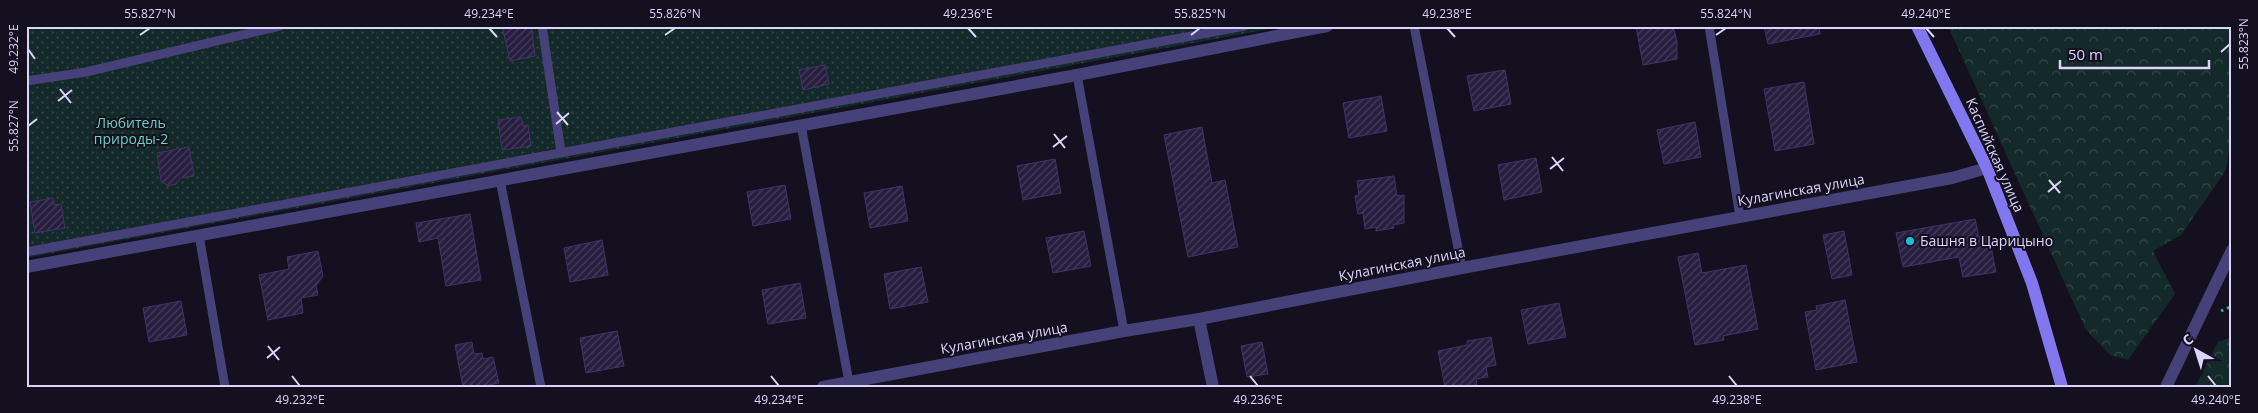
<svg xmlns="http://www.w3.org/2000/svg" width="2258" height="413" font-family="'Open Sans',sans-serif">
  <defs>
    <pattern id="forest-crowns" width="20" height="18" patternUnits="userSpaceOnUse" patternTransform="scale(1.25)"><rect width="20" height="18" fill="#142929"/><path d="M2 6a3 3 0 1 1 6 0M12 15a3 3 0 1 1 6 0" fill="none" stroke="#364749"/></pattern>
    <pattern id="park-dots" width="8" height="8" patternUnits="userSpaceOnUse" patternTransform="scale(1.25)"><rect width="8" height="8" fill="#142929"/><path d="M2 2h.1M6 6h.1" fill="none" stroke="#364749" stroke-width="1.8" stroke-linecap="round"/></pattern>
    <pattern id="building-hatch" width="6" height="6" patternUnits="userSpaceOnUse" patternTransform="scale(1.25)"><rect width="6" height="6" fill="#271e3f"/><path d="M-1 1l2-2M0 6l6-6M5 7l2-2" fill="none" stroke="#463e5c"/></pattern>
  </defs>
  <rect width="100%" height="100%" fill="#141020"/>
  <g fill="url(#forest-crowns)">
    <polygon points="1948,26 2232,26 2232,130 2226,170 2181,235 2153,251 2175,294 2128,360 2110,355 2086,330"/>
    <polygon points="2232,337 2232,387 2195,387 2218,342"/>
  </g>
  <polygon fill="url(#park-dots)" points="26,26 1285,26 26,258"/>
  <g fill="url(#building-hatch)" stroke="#413368">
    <polygon points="502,26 531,26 535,56 510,61"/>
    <polygon points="1636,26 1673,26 1677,42 1677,59 1643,65"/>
    <polygon points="1764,26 1819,26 1820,34 1768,44"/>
    <polygon points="825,65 829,84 803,90 799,70"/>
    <polygon points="1505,70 1511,104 1474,111 1467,76"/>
    <polygon points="1804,82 1814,144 1775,151 1764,89"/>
    <polygon points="1381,96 1387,131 1349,138 1343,103"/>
    <polygon points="521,117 523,126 528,125 531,146 502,150 498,120"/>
    <polygon points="1695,122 1701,157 1664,164 1657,130"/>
    <polygon points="1202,127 1212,183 1225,180 1238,247 1188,257 1164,135"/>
    <polygon points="189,147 194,176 180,178 176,184 168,186 161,181 157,153"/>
    <polygon points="1536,158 1542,192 1504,200 1498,165"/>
    <polygon points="1055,159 1061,193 1023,200 1017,166"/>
    <polygon points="1394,176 1397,196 1404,195 1404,223 1393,225 1394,228 1376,231 1376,227 1365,229 1363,213 1358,214 1355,196 1359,195 1357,181"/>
    <polygon points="785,185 791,219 753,226 747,192"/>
    <polygon points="902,186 908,221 870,228 864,193"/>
    <polygon points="53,198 54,205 61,204 65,228 35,233 30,202"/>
    <polygon points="470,214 481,280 446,286 438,238 419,242 416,223"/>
    <polygon points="1975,219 1979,237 1989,236 1996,272 1963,277 1959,257 1903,267 1896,233"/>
    <polygon points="1084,231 1091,266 1053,273 1046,238"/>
    <polygon points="1844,231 1852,275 1832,279 1823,235"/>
    <polygon points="602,240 608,275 570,282 564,248"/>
    <polygon points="318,251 323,276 316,286 318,295 301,298 303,313 268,320 259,275 289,269 287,257"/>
    <polygon points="1698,253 1702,273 1746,265 1758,329 1723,336 1724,340 1695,345 1678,257"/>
    <polygon points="921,267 928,302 890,309 884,274"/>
    <polygon points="800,283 806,318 768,324 762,290"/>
    <polygon points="1845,300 1857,362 1816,370 1805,312 1817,310 1816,306"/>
    <polygon points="181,301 187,335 149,342 143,308"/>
    <polygon points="1559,303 1566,337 1528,344 1521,310"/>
    <polygon points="617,331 624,366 586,373 580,338"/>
    <polygon points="1491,337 1496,365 1486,367 1488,377 1476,379 1477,387 1445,387 1438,351 1467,345 1467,341"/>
    <polygon points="472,342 474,354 482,353 483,359 493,357 499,383 488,385 488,387 463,387 455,345"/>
    <polygon points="1262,342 1268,374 1247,377 1241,346"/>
  </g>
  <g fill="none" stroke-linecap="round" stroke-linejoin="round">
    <polyline stroke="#3da5a5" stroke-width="3" stroke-dasharray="2.5 4" stroke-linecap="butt" points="2221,311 2232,306"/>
    <g stroke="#464179" stroke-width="9">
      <polyline points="542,26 561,152"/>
      <polyline points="1414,26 1462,268"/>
      <polyline points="1709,26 1740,217"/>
      <polyline points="1077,75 1124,331"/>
      <polyline points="26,81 86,72 280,26"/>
      <polyline points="801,125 849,382"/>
      <polyline points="500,180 541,387"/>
      <polyline points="199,235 225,387"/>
      <polyline points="26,252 1245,26"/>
    </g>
    <g stroke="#464179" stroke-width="12">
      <polyline points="26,267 1077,75 1327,26"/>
      <polyline points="1199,319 1213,387"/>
      <polyline points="823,387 1124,331 1199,319 1462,268 1952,178 1987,168"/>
      <polyline points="2166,387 2232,250"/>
    </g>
    <polyline stroke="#8277ee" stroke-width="12" points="1917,26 1987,168 2032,283 2062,387"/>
  </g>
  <path fill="none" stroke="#dbd5fa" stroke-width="2" d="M489,28L497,37M968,28L976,37M1447,28L1455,37M1926,28L1934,37M140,35L150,28M665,35L675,28M1191,35L1200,28M1716,35L1726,28M28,49L35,59M2221,52L2230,44M60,89L71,103M58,101L72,90M557,112L568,125M556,124L569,113M28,126L37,119M1054,134L1065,148M1053,147L1067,136M1552,157L1563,171M1550,169L1564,158M2049,180L2060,193M2048,192L2061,181M268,346L279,360M267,358L280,347M292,376L300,386M771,376L779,386M1250,376L1258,386M1729,376L1737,386M2208,376L2216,386"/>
  <circle fill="#1cbfde" stroke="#141020" stroke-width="2" cx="1910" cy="241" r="5"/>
  <g text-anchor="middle" stroke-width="4" stroke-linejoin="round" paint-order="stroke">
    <g font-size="14" fill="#6ad0bd" stroke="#141020">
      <text x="131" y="128">Любитель<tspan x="131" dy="16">природы-2</tspan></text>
    </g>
    <g font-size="14" fill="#dbd5fa" stroke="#141020">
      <text transform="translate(1995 155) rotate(66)" y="5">Каспийская улица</text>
      <text transform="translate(1801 190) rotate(-10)" y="5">Кулагинская улица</text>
      <text transform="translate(1402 264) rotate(-11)" y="5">Кулагинская улица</text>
      <text transform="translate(1004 338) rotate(-10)" y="5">Кулагинская улица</text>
    </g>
    <g font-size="14" fill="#dbd5fa" stroke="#141020" text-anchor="start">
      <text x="1920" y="246">Башня в Царицыно</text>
    </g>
  </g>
  <rect width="2258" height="413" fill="none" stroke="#141020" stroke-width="55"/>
  <g transform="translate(2196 350) rotate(321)" stroke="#141020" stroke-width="4" paint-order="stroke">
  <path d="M0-4L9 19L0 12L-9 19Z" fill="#dbd5fa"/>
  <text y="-8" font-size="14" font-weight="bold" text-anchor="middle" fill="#dbd5fa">С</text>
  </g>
  <path d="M2060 60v8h149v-8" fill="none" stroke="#dbd5fa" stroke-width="2.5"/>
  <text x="2068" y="60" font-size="15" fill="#dbd5fa" stroke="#141020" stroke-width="4" paint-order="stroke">50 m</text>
  <rect x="28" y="28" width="2202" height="358" fill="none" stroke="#dbd5fa" stroke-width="2"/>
  <g font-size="12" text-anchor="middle" fill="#dbd5fa">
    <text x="150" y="18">55.827°N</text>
    <text x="489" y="18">49.234°E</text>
    <text x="675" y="18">55.826°N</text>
    <text x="968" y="18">49.236°E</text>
    <text x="1200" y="18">55.825°N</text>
    <text x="1447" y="18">49.238°E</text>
    <text x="1726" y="18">55.824°N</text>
    <text x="1926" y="18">49.240°E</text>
    <text transform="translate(2244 44) rotate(-90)" y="4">55.823°N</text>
    <text transform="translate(14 49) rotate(-90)" y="4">49.232°E</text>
    <text transform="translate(14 126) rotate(-90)" y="4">55.827°N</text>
    <text x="300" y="404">49.232°E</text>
    <text x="779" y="404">49.234°E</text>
    <text x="1258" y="404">49.236°E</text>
    <text x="1737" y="404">49.238°E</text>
    <text x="2216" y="404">49.240°E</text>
  </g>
</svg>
